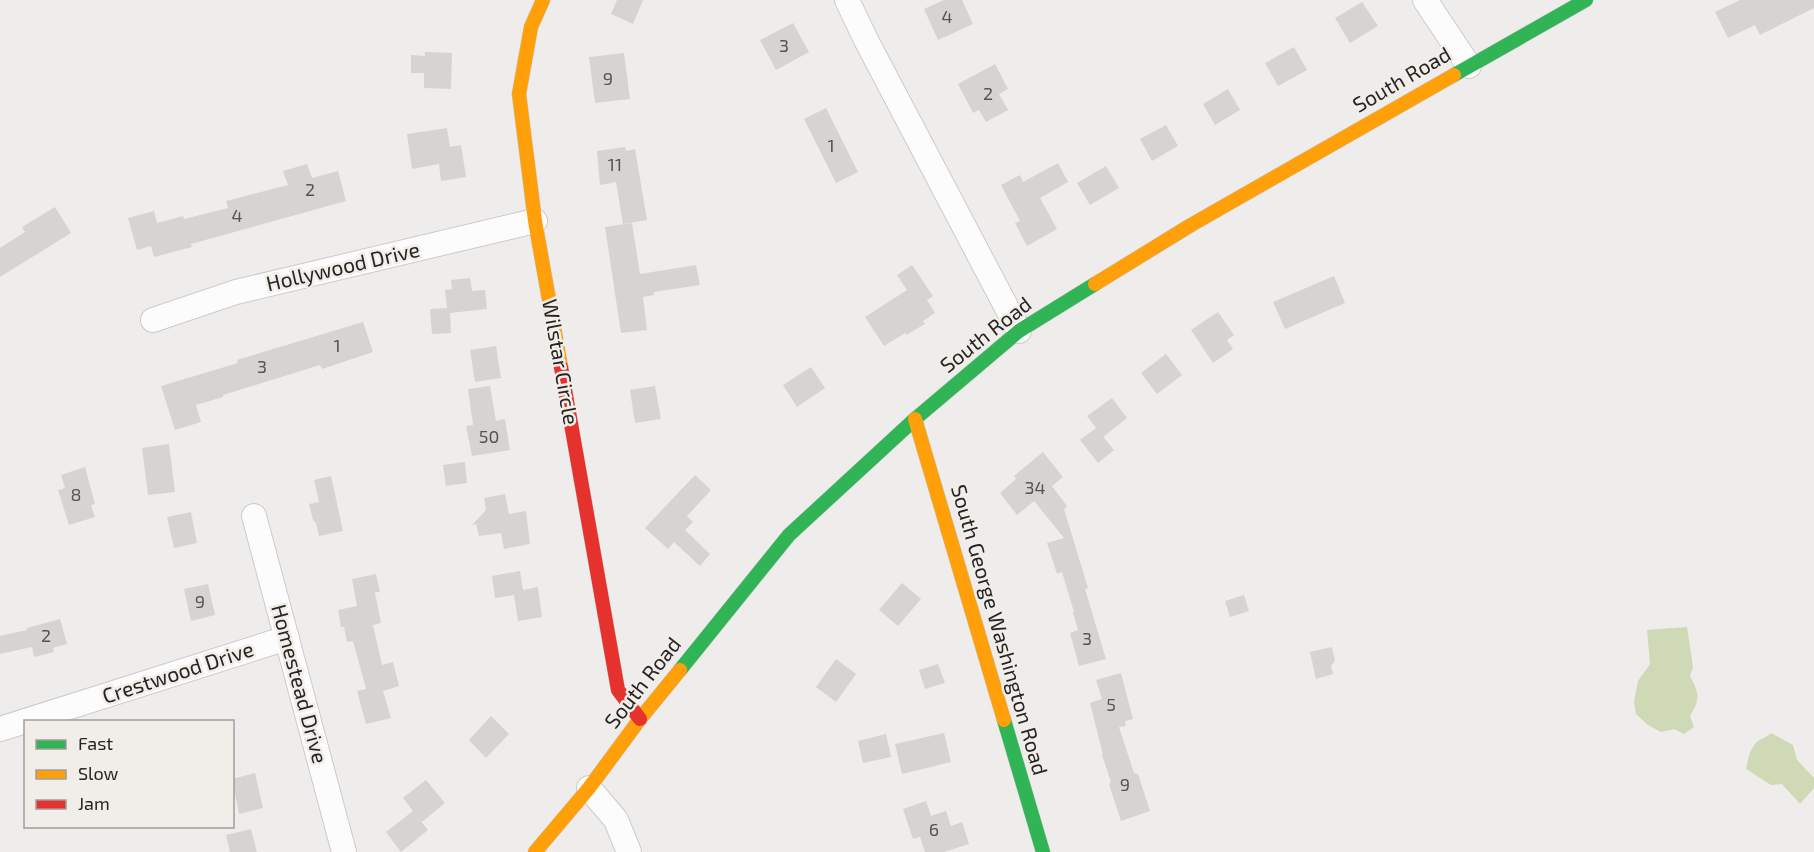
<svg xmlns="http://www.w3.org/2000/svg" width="1814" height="852" font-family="'Exo 2',sans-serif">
  <rect width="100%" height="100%" fill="#efedeb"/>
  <g fill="#cfd9b5">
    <path d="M1687,627L1693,667L1690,676C1699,694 1701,698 1690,716L1694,727L1684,734L1674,729L1661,732L1648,725L1636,714L1634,702L1638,681L1650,664L1647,630Z"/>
    <path d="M1771,733L1793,745L1797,760L1814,778V788L1800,804L1782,784L1771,785L1746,769C1748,759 1750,748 1758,741C1763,738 1767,737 1771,733Z"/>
  </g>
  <g fill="#d5d4d3">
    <polygon points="617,0 643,0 633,24 611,14"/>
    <polygon points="944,0 962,0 973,24 938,40 924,9"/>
    <polygon points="1740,0 1814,0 1814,8 1760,35 1755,25 1728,38 1715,12"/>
    <polygon points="1362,2 1378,26 1350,43 1335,18"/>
    <polygon points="793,23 809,52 776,70 760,40"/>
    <polygon points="1294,47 1307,70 1278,86 1265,63"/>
    <polygon points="425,52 452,53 451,89 424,88 424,73 411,73 411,55 425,56"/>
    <polygon points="624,53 630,99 595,103 589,57"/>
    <polygon points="995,64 1008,89 999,94 1008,110 986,122 979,110 973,113 958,84"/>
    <polygon points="1228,89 1240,110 1215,125 1203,104"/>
    <polygon points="826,108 858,172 836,183 804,119"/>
    <polygon points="1166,125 1178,146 1152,161 1140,139"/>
    <polygon points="447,128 450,147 461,145 466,177 441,181 439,164 412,169 407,134"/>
    <polygon points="625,147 626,151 635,149 647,220 623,224 616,182 600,185 597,151"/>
    <polygon points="1058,163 1068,182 1040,198 1057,229 1027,246 1015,223 1020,221 1001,185 1020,175 1023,182"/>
    <polygon points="307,164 312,178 338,171 346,201 191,244 192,247 154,257 151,246 137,250 128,218 154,211 157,223 183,216 184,219 228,208 226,201 288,185 283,171"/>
    <polygon points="1106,166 1119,188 1090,205 1077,183"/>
    <polygon points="55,207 71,233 0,277 0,248 25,232 22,227"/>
    <polygon points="632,223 640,274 696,265 700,285 654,292 654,295 643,297 647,330 621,333 605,227"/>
    <polygon points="912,265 933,296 927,300 935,313 923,321 925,324 906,335 905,333 884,346 865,317 907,290 897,275"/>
    <polygon points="1334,276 1345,303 1285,329 1273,302"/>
    <polygon points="470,278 472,291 485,290 487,309 450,313 451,333 432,334 430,309 447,308 445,290 452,289 451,280"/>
    <polygon points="1218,312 1234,335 1227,340 1233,349 1213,363 1191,330"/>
    <polygon points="363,322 373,352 322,369 320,365 223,395 223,397 196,405 201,422 175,430 161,386 238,363 237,360"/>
    <polygon points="496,346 501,378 475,382 470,350"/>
    <polygon points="1166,354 1182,375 1157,394 1141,373"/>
    <polygon points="811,367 825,388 797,407 783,385"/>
    <polygon points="490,386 496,421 505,419 510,450 472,456 466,426 473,425 468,389"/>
    <polygon points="655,386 661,419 635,423 630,390"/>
    <polygon points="1112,398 1127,418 1103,437 1087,416"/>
    <polygon points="1096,428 1114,450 1098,463 1080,440"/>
    <polygon points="169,444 175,492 148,495 142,448"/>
    <polygon points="1043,452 1063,477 1052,486 1067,506 1064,509 1088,588 1085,589 1106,659 1079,666 1070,633 1078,630 1073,613 1074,612 1062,572 1057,574 1047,543 1064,538 1034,501 1017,515 1000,493 1016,479 1014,476"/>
    <polygon points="465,462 467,483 446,486 443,465"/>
    <polygon points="85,467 95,504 91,505 95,517 69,525 58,490 65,488 61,475"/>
    <polygon points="695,475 711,490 687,516 693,522 685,530 710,554 700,566 674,542 668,549 645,528"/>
    <polygon points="331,476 343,531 319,536 316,523 313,520 309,504 319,502 314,480"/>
    <polygon points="505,494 509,514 526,511 530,544 504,549 501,533 479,536 476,524 472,525 486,510 484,498"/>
    <polygon points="191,512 197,543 174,548 167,517"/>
    <polygon points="520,571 523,590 538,587 542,617 518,621 514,595 495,598 492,576"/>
    <polygon points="376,574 380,592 375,592 381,623 373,625 382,665 393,662 399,686 383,691 391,718 366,724 357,691 366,689 353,641 347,642 344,627 341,627 338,610 357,606 352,579"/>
    <polygon points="902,583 921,599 898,626 879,610"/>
    <polygon points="208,584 215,615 191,621 184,589"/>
    <polygon points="1244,595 1249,611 1230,617 1225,601"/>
    <polygon points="60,619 67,644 53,648 54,652 34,657 32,647 0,654 0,636 27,630 27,628"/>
    <polygon points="1332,647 1335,661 1331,666 1333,674 1316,679 1310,652"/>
    <polygon points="836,659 856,674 836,702 816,687"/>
    <polygon points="938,664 945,683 925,689 919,670"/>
    <polygon points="1121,673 1133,719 1125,721 1126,726 1119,727 1134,773 1138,774 1150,811 1121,821 1109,784 1111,782 1102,755 1103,755 1090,703 1102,699 1096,680"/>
    <polygon points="491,716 509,734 486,758 469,740"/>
    <polygon points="944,733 951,762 902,774 895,744"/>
    <polygon points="886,734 891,757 863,763 858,741"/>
    <polygon points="255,773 263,808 239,814 232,779"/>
    <polygon points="426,780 445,803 422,822 418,818 428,830 401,852 386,832 413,811 403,798"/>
    <polygon points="926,801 931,816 946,811 951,826 962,822 969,844 944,852 925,852 920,837 913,839 903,809"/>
    <polygon points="251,829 257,852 230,852 226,835"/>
  </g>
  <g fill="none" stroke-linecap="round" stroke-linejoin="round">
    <defs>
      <g id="street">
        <polyline points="847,0 866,40 1019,331"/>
        <polyline points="1425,0 1469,66"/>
        <polyline points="153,320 236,292 535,221"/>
        <polyline points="254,516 344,852"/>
        <polyline points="0,729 287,638"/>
        <polyline points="589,788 616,820 629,852"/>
      </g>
      <g id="fast">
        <polyline points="1454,75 1586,0"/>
        <polyline points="680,670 789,535 915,419 1019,331 1095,284"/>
        <polyline points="1004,720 1043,852"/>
      </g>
      <g id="slow">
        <polyline points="543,0 531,27 519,94 535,221 561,367"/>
        <polyline points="1095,284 1191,225 1454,75"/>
        <polyline points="915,419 1004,720"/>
        <polyline points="535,852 589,788 640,719 680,670"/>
      </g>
      <polyline id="jam" points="561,367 618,690 640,719"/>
    </defs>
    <use href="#street" stroke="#cdcbca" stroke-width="26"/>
    <use href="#fast" stroke="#cdcbca" stroke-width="15"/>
    <use href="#slow" stroke="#cdcbca" stroke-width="15"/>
    <use href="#jam" stroke="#cdcbca" stroke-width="15"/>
    <use href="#street" stroke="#fdfcfc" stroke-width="24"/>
    <use href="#fast" stroke="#30b455" stroke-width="14"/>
    <use href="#slow" stroke="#ff9f0a" stroke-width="14"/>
    <use href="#jam" stroke="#e5322d" stroke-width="14"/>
  </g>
  <g text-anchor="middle" stroke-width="5" stroke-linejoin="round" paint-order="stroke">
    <g font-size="18" fill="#555452">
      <text x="947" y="23">4</text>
      <text x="784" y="52">3</text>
      <text x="608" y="85">9</text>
      <text x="988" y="100">2</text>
      <text x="831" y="152">1</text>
      <text x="615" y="171">11</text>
      <text x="310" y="196">2</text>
      <text x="237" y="222">4</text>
      <text x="337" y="352">1</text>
      <text x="262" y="373">3</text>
      <text x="489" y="443">50</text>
      <text x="1035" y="494">34</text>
      <text x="76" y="501">8</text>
      <text x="200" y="608">9</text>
      <text x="46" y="642">2</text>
      <text x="1087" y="645">3</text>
      <text x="1111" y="711">5</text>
      <text x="1125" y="791">9</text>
      <text x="934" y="836">6</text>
    </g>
    <g font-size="21" fill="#272524" stroke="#f1ede9">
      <text transform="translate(1402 80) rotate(-30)" y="7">South Road</text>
      <text transform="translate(343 267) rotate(-13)" y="7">Hollywood Drive</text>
      <text transform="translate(986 335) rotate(-38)" y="7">South Road</text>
      <text transform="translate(560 362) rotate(80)" y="7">Wilstar Circle</text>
      <text transform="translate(999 630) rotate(74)" y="7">South George Washington Road</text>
      <text transform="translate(178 673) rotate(-18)" y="7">Crestwood Drive</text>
      <text transform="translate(643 683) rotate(-52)" y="7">South Road</text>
      <text transform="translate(299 684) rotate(75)" y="7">Homestead Drive</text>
    </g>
  </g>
  <rect x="24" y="720" width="210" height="108" fill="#f1ede9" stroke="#a09d9a" stroke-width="1.5"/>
  <rect x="36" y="740" width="30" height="9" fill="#30b455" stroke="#a09d9a" stroke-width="1.5"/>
  <text x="78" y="750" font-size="18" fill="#272524">Fast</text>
  <rect x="36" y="770" width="30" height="9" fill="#ff9f0a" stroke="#a09d9a" stroke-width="1.5"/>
  <text x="78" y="780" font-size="18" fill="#272524">Slow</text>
  <rect x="36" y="800" width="30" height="9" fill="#e5322d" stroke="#a09d9a" stroke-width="1.5"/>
  <text x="78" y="810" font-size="18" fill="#272524">Jam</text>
</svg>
